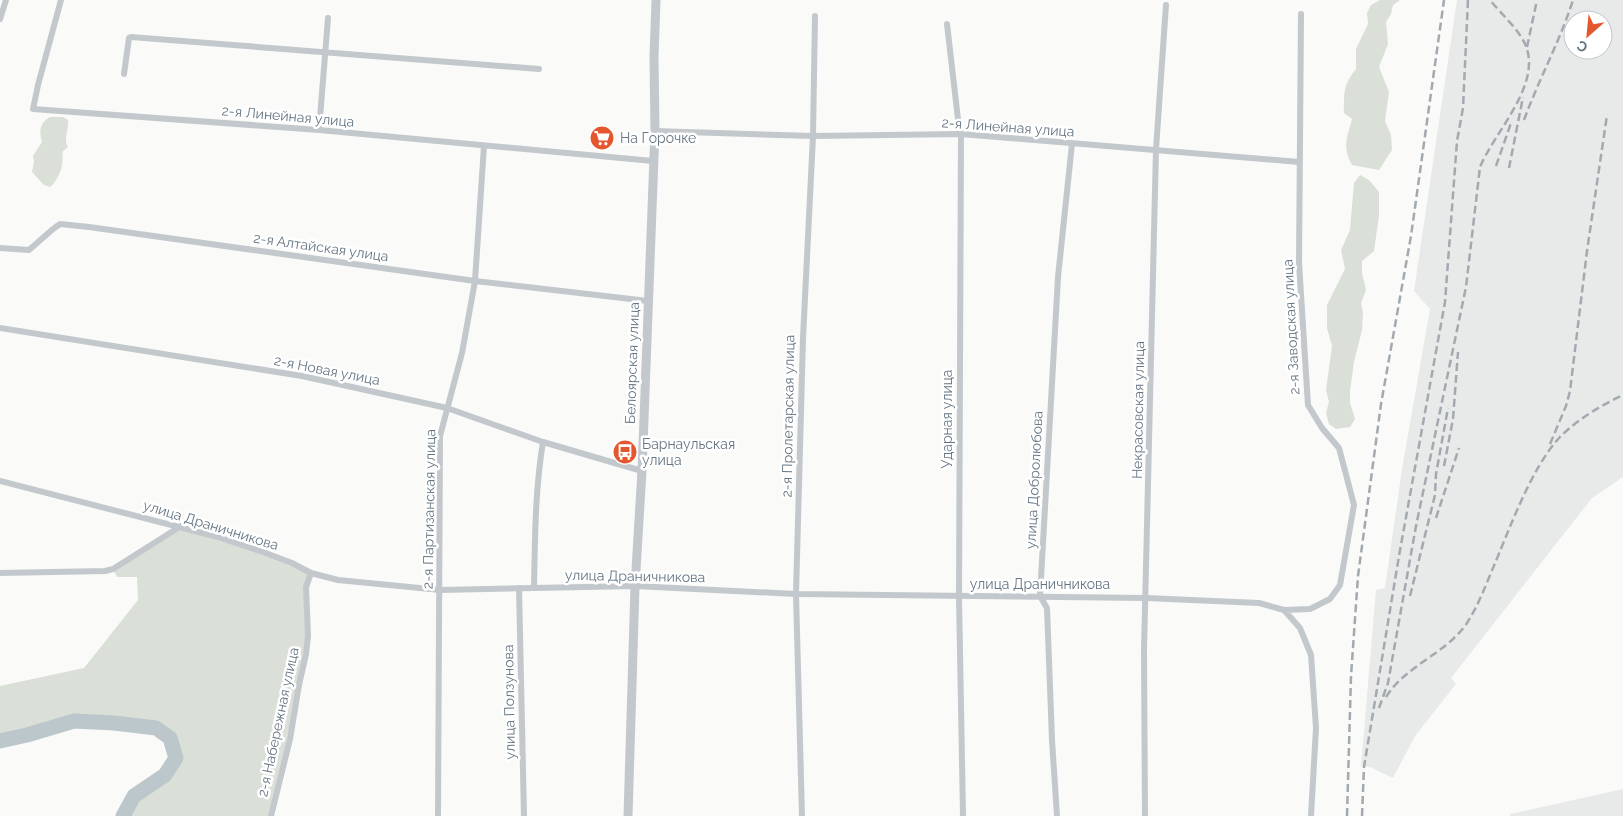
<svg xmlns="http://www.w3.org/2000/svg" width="1623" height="816" font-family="Raleway,sans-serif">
  <rect width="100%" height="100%" fill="#fafaf8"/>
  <g fill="#e8e9e9" fill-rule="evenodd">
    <path d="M1457,0H1623V477L1592,498L1451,678L1456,684L1415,736L1393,778L1370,767L1361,766L1376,590L1385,588L1402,469L1430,309L1414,291ZM1573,20H1603V50H1573Z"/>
    <polygon points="1623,789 1623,816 1510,816 1510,814"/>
  </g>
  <g fill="#dadfd7">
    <path d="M1380,0H1400L1393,5L1391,14L1386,22L1388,44L1379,67L1389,92L1385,121L1391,135L1392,150L1379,170L1352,165C1342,146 1347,138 1352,119L1344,113C1344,93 1343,85 1356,69V49L1368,24L1367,13L1371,5Z"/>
    <path d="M50,117H63L68,120C69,130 63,138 68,147L63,151C62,156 63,159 62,164C62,170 55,184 50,187L44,185L32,172L34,162L33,156L42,142C39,131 39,123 50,117Z"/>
    <polygon points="1360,175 1369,180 1379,192 1379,216 1374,251 1362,261 1362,273 1366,290 1361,303 1363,312 1362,330 1354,362 1350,391 1350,403 1355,419 1350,427 1336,429 1329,424 1326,413 1329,402 1326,390 1332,346 1327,328 1327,305 1345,269 1341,250 1350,230 1354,183"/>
    <polygon points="181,526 224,539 311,573 306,587 308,636 271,816 123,816 134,796 149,787 169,768 176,758 170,738 156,728 114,723 74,721 27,735 0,741 0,686 84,668 138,600 137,577 117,577 113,569"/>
  </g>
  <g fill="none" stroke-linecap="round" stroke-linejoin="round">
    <polyline stroke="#bbc7cb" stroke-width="15" points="0,741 27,735 74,721 114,723 156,728 170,738 176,758 165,775 134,796 123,816"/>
    <g stroke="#c3c8cc" stroke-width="6">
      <polyline points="61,0 38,85 33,109 319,130 653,161"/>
      <polyline points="1301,14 1299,263 1308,405 1322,428 1339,448 1354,505 1340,585 1330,599 1310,609 1284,610 1300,628 1311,655 1316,728 1311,816"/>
      <polyline points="0,19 6,0"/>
      <polyline points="947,24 959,128 961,134 959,597 963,816"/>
      <polyline points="124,74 129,38 131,37 539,69"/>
      <polyline points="319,130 328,18"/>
      <polyline points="655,131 813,136 961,134 1299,162"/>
      <polyline points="0,248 29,250 53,229 60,224 89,227 475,281 648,301"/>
      <polyline points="0,328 302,376 447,408 543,442 642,471"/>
      <polyline points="0,481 218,537 263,552 292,563 311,573 338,580 440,590 635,586 796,594 1146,598 1259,603 1284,610"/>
      <polyline points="0,573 105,571 113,569 181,526"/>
      <polyline points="519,588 524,816"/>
      <path d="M534,588C535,538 535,490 543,442"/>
      <polyline points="271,816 290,739 299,685 306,654 308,636 306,587 311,573"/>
      <polyline points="438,816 440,436 462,353 475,281 484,146"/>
      <polyline points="802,816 796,594 803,338 813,136 815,16"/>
      <polyline points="1057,816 1052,740 1047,608 1040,596 1058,277 1072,144"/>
      <polyline points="1145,816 1144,650 1156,149 1166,5"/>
    </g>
    <polyline stroke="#c3c8cc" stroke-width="9" points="628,816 635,586 642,471 655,131 654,57 656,0"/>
    <g stroke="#a2aab0" stroke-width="2.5" stroke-dasharray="8 4" stroke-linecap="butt">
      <polyline points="1527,47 1537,0"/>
      <path d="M1524,120C1539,79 1560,41 1573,0"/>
      <polyline points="1496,166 1511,123"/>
      <polyline points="1509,168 1523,97"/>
      <polyline points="1550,444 1566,406 1570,391 1587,251 1607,115"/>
      <polyline points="1444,466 1453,419 1458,352"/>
      <polyline points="1436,518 1459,448"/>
      <polyline points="1410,596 1435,495 1436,474 1448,408"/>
      <path d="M1386,697C1406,665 1446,654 1467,623C1478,606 1485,587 1493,568C1510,528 1531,468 1560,437C1578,419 1600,406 1623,395"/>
      <path d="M1379,708L1388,683L1416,526L1466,287L1480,167C1494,133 1539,88 1527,49C1522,32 1501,14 1490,0"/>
      <polyline points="1347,816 1351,676 1358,576 1381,404 1411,236 1444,0"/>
      <polyline points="1362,816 1364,767 1399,556 1445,302 1457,141 1463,108 1468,0"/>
    </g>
  </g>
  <defs>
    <symbol id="supermarket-disc" viewBox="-11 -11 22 22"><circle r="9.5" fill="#e4572e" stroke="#fff"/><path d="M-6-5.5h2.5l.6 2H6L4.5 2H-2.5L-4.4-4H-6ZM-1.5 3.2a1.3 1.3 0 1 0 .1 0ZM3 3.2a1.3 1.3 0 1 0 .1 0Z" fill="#fff"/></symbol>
    <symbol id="bus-disc" viewBox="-11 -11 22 22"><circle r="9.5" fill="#e4572e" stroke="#fff"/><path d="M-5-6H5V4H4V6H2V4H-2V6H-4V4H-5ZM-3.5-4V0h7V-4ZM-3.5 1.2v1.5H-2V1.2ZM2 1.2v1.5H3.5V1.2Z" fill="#fff"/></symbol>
  </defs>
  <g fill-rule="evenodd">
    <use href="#supermarket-disc" x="588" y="124" width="28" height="28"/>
    <use href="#bus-disc" x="611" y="438" width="28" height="28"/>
  </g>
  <g text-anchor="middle" stroke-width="5" stroke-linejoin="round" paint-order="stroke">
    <g font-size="14" fill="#657683" stroke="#fff">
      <text transform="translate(288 116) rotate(5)" y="5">2-я Линейная улица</text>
      <text transform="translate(1008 127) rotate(4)" y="5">2-я Линейная улица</text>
      <text transform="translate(321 247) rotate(8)" y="5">2-я Алтайская улица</text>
      <text transform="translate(1291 327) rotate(-93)" y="5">2-я Заводская улица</text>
      <text transform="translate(632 363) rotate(-88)" y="5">Белоярская улица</text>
      <text transform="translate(327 370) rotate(11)" y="5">2-я Новая улица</text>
      <text transform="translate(1138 410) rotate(-89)" y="5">Некрасовская улица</text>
      <text transform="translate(788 416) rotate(-89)" y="5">2-я Пролетарская улица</text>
      <text transform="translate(947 419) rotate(-90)" y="5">Ударная улица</text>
      <text transform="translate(1034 480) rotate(-87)" y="5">улица Добролюбова</text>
      <text transform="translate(429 509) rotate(-89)" y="5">2-я Партизанская улица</text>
      <text transform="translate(211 525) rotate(17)" y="5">улица Драничникова</text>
      <text transform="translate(635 576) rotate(1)" y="5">улица Драничникова</text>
      <text x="1040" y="589">улица Драничникова</text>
      <text transform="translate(509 702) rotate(-91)" y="5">улица Ползунова</text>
      <text transform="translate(278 722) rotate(-78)" y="5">2-я Набережная улица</text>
    </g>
    <g font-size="14" fill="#657683" stroke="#fff" text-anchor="start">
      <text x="620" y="143">На Горочке</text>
      <text x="642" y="449">Барнаульская<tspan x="642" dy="16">улица</tspan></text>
    </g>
  </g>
  <g transform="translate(1588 35) rotate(207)"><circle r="24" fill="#ffffff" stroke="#c1c8cd"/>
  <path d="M0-4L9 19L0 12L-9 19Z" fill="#e4572e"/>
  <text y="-8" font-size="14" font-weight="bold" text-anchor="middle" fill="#657683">С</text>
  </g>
</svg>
